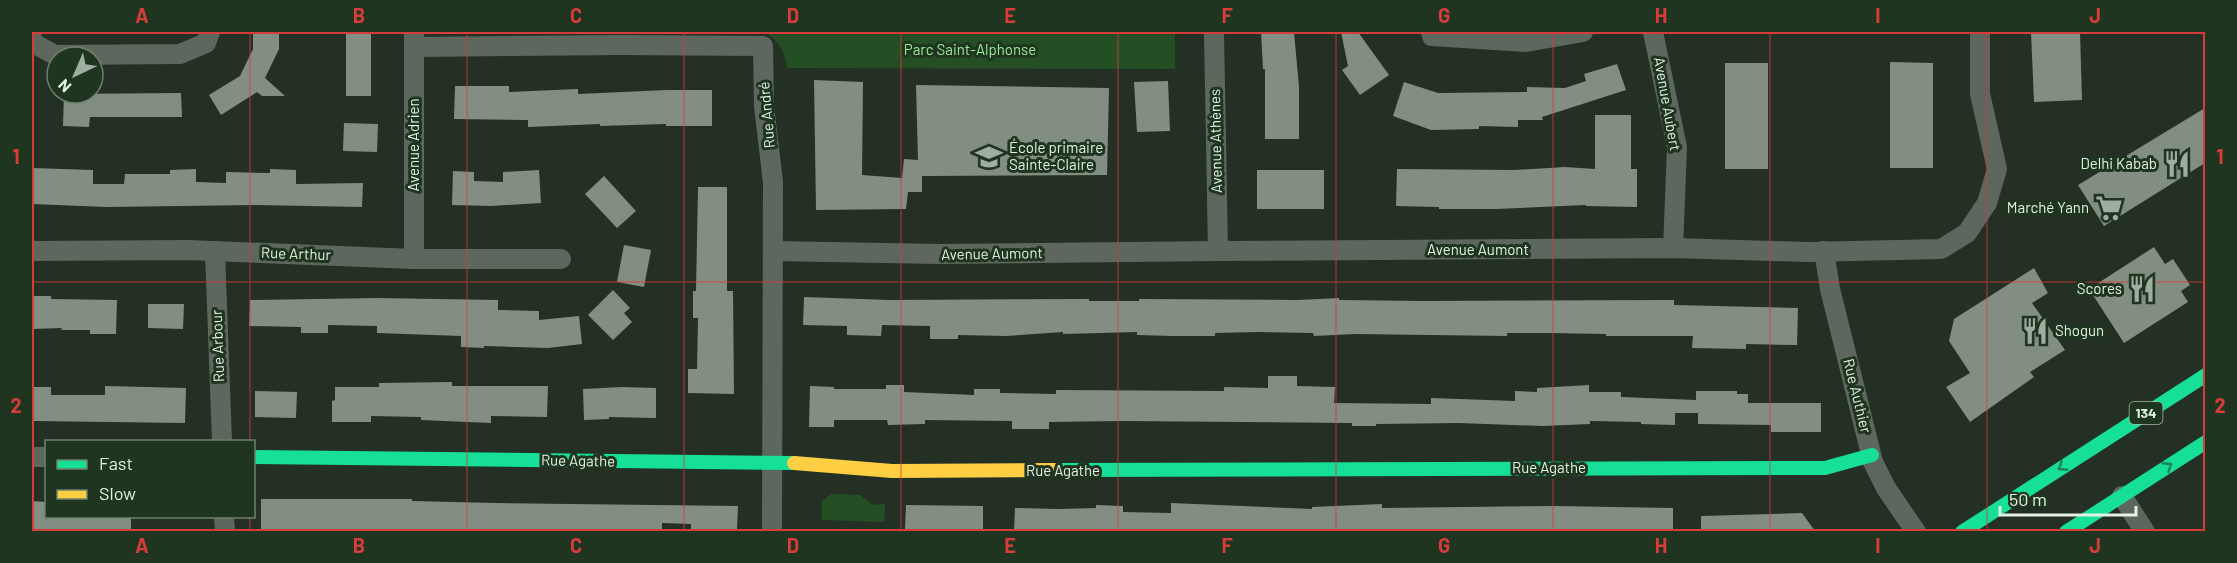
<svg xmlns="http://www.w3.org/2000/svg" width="2237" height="563" font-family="Barlow,sans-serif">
  <rect width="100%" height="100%" fill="#243024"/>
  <g fill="#244f25">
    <path d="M764,32H1175V69L787,68C785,52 779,40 764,32Z"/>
    <polygon points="831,494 860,495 873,505 885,504 884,522 822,520 822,501"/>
  </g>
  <g fill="#838e83">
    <polygon points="253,32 279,32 279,49 265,78 285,96 262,96 257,92 221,115 209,95 240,76 253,49"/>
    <rect x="346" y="32" width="25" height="64"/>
    <polygon points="1261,32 1294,32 1299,87 1299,139 1265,139 1265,69 1263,69"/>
    <polygon points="1341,32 1358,32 1389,75 1360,95 1342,70 1348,66"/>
    <polygon points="2031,32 2080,32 2082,100 2034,102"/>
    <polygon points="1890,62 1933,63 1933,168 1890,168"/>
    <rect x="1725" y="63" width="43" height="106"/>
    <polygon points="1617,64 1626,90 1542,117 1543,120 1518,120 1518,127 1479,126 1479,129 1431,130 1393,116 1404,82 1438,93 1527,92 1527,87 1565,88 1586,81 1584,74"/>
    <polygon points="814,80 863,82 862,175 902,178 904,159 918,160 916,85 1109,88 1107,175 922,176 922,192 908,192 906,209 816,210"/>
    <polygon points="1168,81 1170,131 1137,132 1134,82"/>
    <polygon points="455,86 509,86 509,92 578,89 578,94 667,90 712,90 712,126 666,126 666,124 600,126 600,124 528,127 528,120 454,119"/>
    <polygon points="181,93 182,117 90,117 89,127 63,126 64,94"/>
    <polygon points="2205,108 2205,163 2104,226 2078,185"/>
    <polygon points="1595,115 1631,115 1631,169 1637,169 1637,207 1586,206 1586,205 1496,209 1439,209 1439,207 1396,206 1397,169 1514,170 1565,167 1595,169"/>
    <polygon points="344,123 378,124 377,152 343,151"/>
    <polygon points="32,168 93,170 93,184 124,184 125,174 170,174 170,170 196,169 196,182 226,183 226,172 270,173 270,169 296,170 296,184 363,183 362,207 256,205 107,207 32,204"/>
    <polygon points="539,170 541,203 491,206 452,205 453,171 474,172 474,181 503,182 503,172"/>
    <rect x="1257" y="170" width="67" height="39"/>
    <polygon points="604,176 636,211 617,228 585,194"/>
    <polygon points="698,187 727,187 727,291 733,291 734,394 688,393 688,369 697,369 698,318 693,318 693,291 696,291"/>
    <polygon points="624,245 651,250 644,287 617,282"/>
    <polygon points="2154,247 2165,264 2173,259 2190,285 2181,291 2188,302 2124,343 2089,289"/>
    <polygon points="2034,268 2048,293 2032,303 2065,350 2030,372 2034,377 1970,422 1946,387 1970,373 1949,341 1954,319"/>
    <polygon points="613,290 630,308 624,313 632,322 613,340 588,315"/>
    <polygon points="32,296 51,296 51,299 117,300 116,334 90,334 90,330 61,330 62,328 32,329"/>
    <polygon points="804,297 889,300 1089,299 1089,301 1139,301 1139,299 1298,300 1339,298 1339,300 1424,301 1674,300 1674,305 1798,308 1797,345 1746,344 1746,349 1692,348 1693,336 1606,336 1606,334 1548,333 1507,333 1507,336 1355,334 1314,336 1313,333 1257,332 1215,333 1215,336 1173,336 1137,335 1137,332 1063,334 1063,332 1006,336 958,335 958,339 930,339 930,326 882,325 881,336 847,335 847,326 803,325"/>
    <polygon points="378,298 498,300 498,310 539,311 539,320 579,316 582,344 548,348 484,346 484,348 461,347 461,336 377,333 377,326 328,325 328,333 301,333 301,327 249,326 250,300"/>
    <polygon points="148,304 184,304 183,329 148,328"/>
    <polygon points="1268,376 1297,376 1297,386 1335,387 1334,403 1431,404 1431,398 1515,401 1515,391 1537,392 1537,388 1589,385 1589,392 1621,392 1621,397 1696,400 1696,391 1737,391 1737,394 1748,394 1748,403 1821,403 1821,432 1771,432 1771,425 1698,424 1698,413 1675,413 1675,425 1641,424 1641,422 1590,421 1590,424 1542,426 1459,423 1376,424 1376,426 1352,426 1352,423 1122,421 1049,422 1049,429 1012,429 1012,421 925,420 925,424 888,425 887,420 834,420 834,427 809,427 810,386 834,387 834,389 886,389 886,385 904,385 904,392 974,395 974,389 1000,389 1000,393 1056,394 1056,390 1224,391 1224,387 1268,388"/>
    <polygon points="452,382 452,386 548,386 547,417 491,416 491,423 421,420 421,417 371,416 371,422 332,422 332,401 335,400 335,387 379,387 379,383"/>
    <polygon points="105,386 186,388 185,423 32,421 32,387 51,387 51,395 105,395"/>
    <polygon points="621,387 656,388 656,418 609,417 609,419 584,420 583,389"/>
    <polygon points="255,391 297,392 296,418 255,417"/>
    <polygon points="261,499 412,499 412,501 496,503 738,506 737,531 691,531 691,524 662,523 662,531 261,531"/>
    <polygon points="32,501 46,502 46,516 131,516 131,531 32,530"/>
    <polygon points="1171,503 1312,509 1312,507 1382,504 1382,508 1556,506 1673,508 1673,531 1014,531 1015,508 1059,509 1096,508 1096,505 1123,506 1123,512 1171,513"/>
    <polygon points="906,505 983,506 983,531 905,531"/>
    <polygon points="1802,513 1815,531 1701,531 1701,516"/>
  </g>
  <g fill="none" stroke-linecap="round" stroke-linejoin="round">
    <g stroke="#5e675e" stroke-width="20">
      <polyline points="414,32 414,259"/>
      <polyline points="1214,32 1218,251"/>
      <polyline points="1431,32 1432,36 1526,42 1583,32"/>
      <polyline points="1653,32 1677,147 1673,248"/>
      <polyline points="32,38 33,43 55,55 180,54 206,43 210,32"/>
      <polyline points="414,47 621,45 763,46 764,106 773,182 772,532"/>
      <polyline points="32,251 188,250 414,259 561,259"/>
      <polyline points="215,251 222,442"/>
      <polyline points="773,251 940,254 1218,251 1673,248 1809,252 1941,249 1967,233 1987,203 1997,169 1980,94 1980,32"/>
      <polyline points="1824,251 1830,289 1873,462 1886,488 1916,532"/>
      <polyline points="32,457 46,457"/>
      <polyline points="2122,496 2145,532"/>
      <polyline points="224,516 225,532"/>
    </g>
    <g stroke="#16e098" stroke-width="14">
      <polyline points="254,457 794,463"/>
      <polyline points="1057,470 1825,468 1872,455"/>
      <polyline points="1962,532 2206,375"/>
      <polyline points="2066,532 2206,442"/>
    </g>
    <polyline stroke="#ffcf43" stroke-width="14" points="794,463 892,471 1057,470"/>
  </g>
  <defs><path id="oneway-chevron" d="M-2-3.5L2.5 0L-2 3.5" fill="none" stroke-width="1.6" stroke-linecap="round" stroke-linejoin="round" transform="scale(1.5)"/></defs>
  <g stroke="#1c8255">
    <use href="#oneway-chevron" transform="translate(2168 466) rotate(-33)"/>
    <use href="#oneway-chevron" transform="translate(2062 467) rotate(147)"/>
  </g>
  <path fill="none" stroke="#d73c3b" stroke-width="1.5" stroke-opacity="0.55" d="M250,32V442M467,32V532M684,32V532M901,32V532M1118,32V532M1336,32V532M1553,32V532M1770,32V532M1987,32V532M32,282H2206M250,516V532"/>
  <defs>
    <symbol id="school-bare" viewBox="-9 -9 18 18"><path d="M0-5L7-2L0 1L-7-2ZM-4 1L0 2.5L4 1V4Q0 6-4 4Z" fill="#a0ada0" stroke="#20351f" stroke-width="2.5" paint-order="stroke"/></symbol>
    <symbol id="restaurant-bare" viewBox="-9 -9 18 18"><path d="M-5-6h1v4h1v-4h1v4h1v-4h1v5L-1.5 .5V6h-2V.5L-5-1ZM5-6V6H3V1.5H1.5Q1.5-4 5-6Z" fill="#a0ada0" stroke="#20351f" stroke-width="2.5" paint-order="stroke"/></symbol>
    <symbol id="supermarket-bare" viewBox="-9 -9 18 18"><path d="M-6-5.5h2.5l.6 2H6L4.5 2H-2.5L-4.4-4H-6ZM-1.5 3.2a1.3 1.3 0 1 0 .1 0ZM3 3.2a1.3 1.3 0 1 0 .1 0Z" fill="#a0ada0" stroke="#20351f" stroke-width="2.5" paint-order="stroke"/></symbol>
  </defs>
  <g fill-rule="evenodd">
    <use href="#school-bare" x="970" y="138" width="38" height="38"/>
    <use href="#restaurant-bare" x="2158" y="145" width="38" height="38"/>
    <use href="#supermarket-bare" x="2090" y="189" width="38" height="38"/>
    <use href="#restaurant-bare" x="2123" y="270" width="38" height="38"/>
    <use href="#restaurant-bare" x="2016" y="312" width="38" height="38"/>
  </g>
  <g text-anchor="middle" stroke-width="6" stroke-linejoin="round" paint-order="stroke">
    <rect fill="#20351f" stroke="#a8b9a8" stroke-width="1.5" x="2129.5" y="402" width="33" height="22" rx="4.5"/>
    <g font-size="14" font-weight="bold" fill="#e3f1e2">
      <text x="2146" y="418">134</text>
    </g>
    <g font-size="15" fill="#98ec96" stroke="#20351f">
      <text x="970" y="55">Parc Saint-Alphonse</text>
    </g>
    <g font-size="15" fill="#e3f1e2" stroke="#20351f">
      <text transform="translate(1667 104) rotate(80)" y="5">Avenue Aubert</text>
      <text transform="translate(767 115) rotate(-95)" y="5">Rue André</text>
      <text transform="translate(1216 141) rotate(-91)" y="5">Avenue Athènes</text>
      <text transform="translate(414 145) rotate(-90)" y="5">Avenue Adrien</text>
      <text x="1478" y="255">Avenue Aumont</text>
      <text transform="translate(296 254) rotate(2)" y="5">Rue Arthur</text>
      <text transform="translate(992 254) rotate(-1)" y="5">Avenue Aumont</text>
      <text transform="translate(218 346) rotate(-92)" y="5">Rue Arbour</text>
      <text transform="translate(1857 396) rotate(76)" y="5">Rue Authier</text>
      <text transform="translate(578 461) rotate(1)" y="5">Rue Agathe</text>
      <text x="1549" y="473">Rue Agathe</text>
      <text x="1063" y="476">Rue Agathe</text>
    </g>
    <g font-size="15" fill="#e3f1e2" stroke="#20351f" text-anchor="end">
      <text x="1009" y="153" text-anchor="start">École primaire<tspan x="1009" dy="17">Sainte-Claire</tspan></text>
      <text x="2157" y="169">Delhi Kabab</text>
      <text x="2089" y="213">Marché Yann</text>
      <text x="2122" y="294">Scores</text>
      <text x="2055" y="336" text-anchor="start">Shogun</text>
    </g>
  </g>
  <rect width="2237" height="563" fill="none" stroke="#20351f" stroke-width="66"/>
  <rect x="45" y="440" width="210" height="78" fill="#20351f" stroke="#6e806d" stroke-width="1.5"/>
  <rect x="57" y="460" width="30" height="9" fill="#16e098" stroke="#6e806d" stroke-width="1.5"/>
  <text x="99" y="470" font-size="18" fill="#e3f1e2">Fast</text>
  <rect x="57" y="490" width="30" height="9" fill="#ffcf43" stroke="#6e806d" stroke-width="1.5"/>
  <text x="99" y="500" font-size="18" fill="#e3f1e2">Slow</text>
  <g transform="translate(75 75) rotate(224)"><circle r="28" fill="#20351f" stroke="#6e806d" stroke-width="1.5"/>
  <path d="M0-4.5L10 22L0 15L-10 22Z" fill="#a0ada0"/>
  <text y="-9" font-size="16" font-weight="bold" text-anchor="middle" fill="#e3f1e2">N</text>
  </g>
  <path d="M2000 506v9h136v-9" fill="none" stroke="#e3f1e2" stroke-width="3"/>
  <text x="2009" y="506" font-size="18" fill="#e3f1e2" stroke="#20351f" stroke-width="4.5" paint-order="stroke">50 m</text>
  <rect x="33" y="33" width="2171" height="497" fill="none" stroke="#d73c3b" stroke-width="2"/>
  <g font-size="20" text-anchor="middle" font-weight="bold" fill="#d73c3b">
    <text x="142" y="23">A</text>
    <text x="359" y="23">B</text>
    <text x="576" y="23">C</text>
    <text x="793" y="23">D</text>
    <text x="1010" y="23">E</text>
    <text x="1227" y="23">F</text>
    <text x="1444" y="23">G</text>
    <text x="1661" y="23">H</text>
    <text x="1878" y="23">I</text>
    <text x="2095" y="23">J</text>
    <text x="16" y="164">1</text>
    <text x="2220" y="164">1</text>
    <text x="16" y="413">2</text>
    <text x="2220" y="413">2</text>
    <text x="142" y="553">A</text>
    <text x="359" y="553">B</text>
    <text x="576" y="553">C</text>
    <text x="793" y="553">D</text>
    <text x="1010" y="553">E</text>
    <text x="1227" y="553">F</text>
    <text x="1444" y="553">G</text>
    <text x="1661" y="553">H</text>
    <text x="1878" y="553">I</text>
    <text x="2095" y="553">J</text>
  </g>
</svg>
